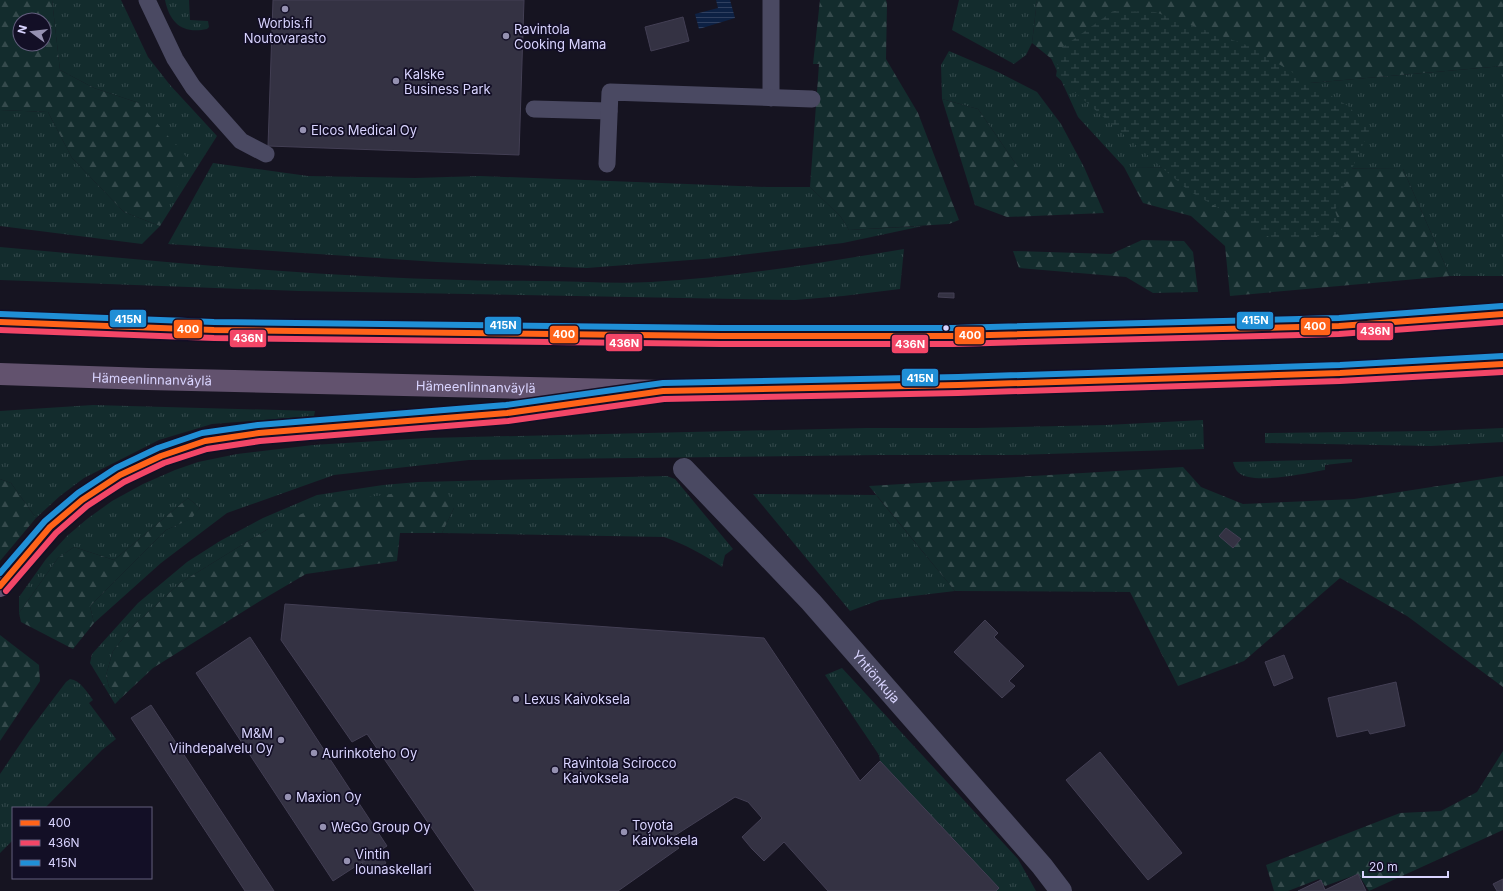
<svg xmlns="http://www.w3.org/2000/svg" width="1503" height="891" font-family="Inter,sans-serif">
  <defs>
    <pattern id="grass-tufts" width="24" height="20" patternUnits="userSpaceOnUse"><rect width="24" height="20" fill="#132c2d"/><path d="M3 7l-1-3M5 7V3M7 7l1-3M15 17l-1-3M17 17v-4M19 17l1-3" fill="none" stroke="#354a4c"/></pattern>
    <pattern id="forest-firs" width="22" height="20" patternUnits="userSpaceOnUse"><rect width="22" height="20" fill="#132c2d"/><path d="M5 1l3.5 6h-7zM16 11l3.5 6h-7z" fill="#354a4c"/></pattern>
    <pattern id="wetland-marsh" width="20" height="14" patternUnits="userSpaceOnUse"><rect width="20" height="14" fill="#132c2d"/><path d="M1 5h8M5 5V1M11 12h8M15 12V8" fill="none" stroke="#354a4c"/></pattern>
    <pattern id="water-rules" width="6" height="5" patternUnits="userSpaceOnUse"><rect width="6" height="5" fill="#0d2144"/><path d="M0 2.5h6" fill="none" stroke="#304060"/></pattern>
  </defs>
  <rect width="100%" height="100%" fill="#161421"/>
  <g fill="url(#grass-tufts)">
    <polygon points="52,0 121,0 148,57 170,85 217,136 160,226 142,244 0,226 0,110 48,112 72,158 124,212 160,226 139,103 94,88 60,70"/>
    <path d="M165,0H189L190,20L208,21L209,27L207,29C183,34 170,24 165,0Z"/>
    <polygon points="959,0 1037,0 1032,43 1026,55 1014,64 952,30"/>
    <polygon points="949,51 998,72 1037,92 1061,124 1084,167 1018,167 978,109 942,99 941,65"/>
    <polygon points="1051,58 1103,101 1503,66 1503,276 1450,276 1403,169 1124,167 1078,117"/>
    <polygon points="213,163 308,176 415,178 480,176 767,187 810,187 841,217 849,230 923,226 843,243 716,258 587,268 437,262 168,244"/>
    <path d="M0,247C179,263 357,281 537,281C575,281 613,284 651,282C736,277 820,263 904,249L900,289L843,296L795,300L299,291L0,280Z"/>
    <polygon points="93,405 315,411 314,416 212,424 159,440 84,478 60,496 36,518 11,483 0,479 0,411"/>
    <polygon points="1203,420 1204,449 1012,455 880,455 469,460 334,475 227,513 161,563 94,623 90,606 166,530 190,519 200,508 188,498 114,560 74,547 58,558 19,613 19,597 46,559 67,536 87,519 112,501 143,484 175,470 198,462 237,454 313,445 426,438 867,428 976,428 1106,425"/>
    <polygon points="1503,428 1503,442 1431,446 1265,443 1265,433 1431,431"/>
    <path d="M1352,459V462L1325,465V470C1307,473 1253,485 1239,473C1236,471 1234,466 1233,462Z"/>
    <path d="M667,476L675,479L733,549L725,555L722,567C703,554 686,545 664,537L442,533L454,508L268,529L180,583L133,626L113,651L106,675L109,687L120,699L115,704L90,663L92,654L138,603L187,562L220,541L263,518L317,495L383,485L418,482Z"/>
    <polygon points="753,494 876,495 955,591 880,600 850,611"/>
    <polygon points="842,668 1018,859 1036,891 996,891 998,888 880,761 879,755 825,675"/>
    <path d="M70,679C81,681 86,691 93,700L89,703L116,739L102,750L45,808H13V840L0,853V774L29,731L66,682Z"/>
  </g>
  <g fill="url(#forest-firs)" fill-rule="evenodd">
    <path d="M0,0H52L60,70L94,88L139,103L189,160L160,226L124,212L72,158L48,112L0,110ZM20,20H44V44H20Z"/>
    <polygon points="820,0 886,0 887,3 886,59 918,113 959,220 949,224 849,230 841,217 810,187 819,64 813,64"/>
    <polygon points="1037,0 1503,0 1503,66 1103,101 1032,43"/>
    <polygon points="942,99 978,109 1018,167 1084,167 1104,213 1007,217 975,205"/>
    <polygon points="1124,167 1403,169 1450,276 1230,296 1225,246 1191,216 1143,203"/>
    <polygon points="1142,240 1184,241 1193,252 1198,292 1153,293 1126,277 1019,268 1013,251 1111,254"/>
    <polygon points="1183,467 1201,487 1243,504 1354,499 1503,476 1503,687 1407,616 1340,578 1244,661 1178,686 1130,592 955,591 869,486"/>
    <polygon points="0,479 11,483 36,518 0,561"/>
    <polygon points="412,491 447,491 454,508 442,533 400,533 397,561 306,574 260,601 153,668 120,699 109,687 106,675 113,651 133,626 180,583 268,529 326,503"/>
    <polygon points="188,498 200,508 191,519 166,530 90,606 94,623 73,649 21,622 19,613 58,558 74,547 114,560"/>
    <polygon points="0,635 39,665 40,681 0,741"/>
    <polygon points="1503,751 1503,830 1369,891 1358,874 1325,886 1319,879 1288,891 1274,891 1266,865 1400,813 1441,811 1477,792"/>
  </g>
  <polygon fill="url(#wetland-marsh)" points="1113,11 1155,12 1249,46 1348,106 1370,129 1341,193 1335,211 1343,234 1274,240 1189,191 1056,76 1060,49"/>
  <polygon fill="url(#water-rules)" points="716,0 730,0 735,18 699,29 695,14 718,8"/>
  <g fill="#343243" stroke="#433f54">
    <polygon points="273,0 524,0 519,155 268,146"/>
    <polygon points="683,17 689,41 651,51 645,27"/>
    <polygon points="939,293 954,293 954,298 938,297"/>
    <polygon points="1226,528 1241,539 1233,548 1219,536"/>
    <polygon points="285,604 764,638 860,781 880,761 999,888 996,891 828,891 784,842 764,861 752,849 742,837 762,818 748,802 735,797 671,838 679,848 618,891 475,891 367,734 352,742 281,640"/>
    <polygon points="985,620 998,633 994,637 1024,666 1009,681 1015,686 1002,698 954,652"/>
    <polygon points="250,637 387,846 333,881 196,673"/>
    <polygon points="1284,655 1293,678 1274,686 1265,662"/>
    <polygon points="1396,682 1405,726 1370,734 1368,730 1337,737 1328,698"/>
    <polygon points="151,705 274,891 245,891 131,718"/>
    <polygon points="1100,752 1182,853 1148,880 1066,780"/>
    <polygon points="379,852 386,863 369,874 362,863"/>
    <polygon points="1358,874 1366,891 1298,891 1321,880 1325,890"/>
    <polygon points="1503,879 1503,891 1497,891 1493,884"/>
  </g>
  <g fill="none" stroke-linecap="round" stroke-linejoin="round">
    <g stroke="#4a4962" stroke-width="17">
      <polyline points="147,0 175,59 193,87 241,141 266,154"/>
      <polyline points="771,98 771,0"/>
      <polyline points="534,109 609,111"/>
      <polyline points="607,164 610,92 812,99"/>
    </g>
    <path stroke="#4a4962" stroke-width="22" id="s1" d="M684,469L811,602L1042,866L1061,891"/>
    <g stroke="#62526e" stroke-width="22">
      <polyline points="0,322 214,330 721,336 953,336 1339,326 1503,314"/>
      <path id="s2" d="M0,374L148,379L663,391L958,385L1340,373L1503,364"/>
      <polyline points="0,586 16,566 50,527 82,500 120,475 161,456 205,441 259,433 507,413 599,399"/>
    </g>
    <defs>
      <g id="bus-1">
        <polyline points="0,322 214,330 721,336 953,336 1339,326 1503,314"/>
        <polyline points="0,586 50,527 82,500 120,475 161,456 205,441 259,433 507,413 663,391 958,385 1340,373 1503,364"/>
      </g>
      <g id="bus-2">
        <polyline points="0,330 214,338 721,344 953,344 1339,334 1503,322"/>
        <polyline points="6,591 56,533 87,506 124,482 164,463 207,449 260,441 508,421 664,399 958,393 1340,381 1503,372"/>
      </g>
      <g id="bus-3">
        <polyline points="0,314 214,322 721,328 953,328 1339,318 1502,306"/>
        <polyline points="0,573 45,521 78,493 116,468 158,448 202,433 258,425 506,405 663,383 958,377 1340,365 1503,356"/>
      </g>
    </defs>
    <use href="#bus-1" stroke="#130f26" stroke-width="9"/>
    <use href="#bus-2" stroke="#130f26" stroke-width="9"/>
    <use href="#bus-3" stroke="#130f26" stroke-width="9"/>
    <use href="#bus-1" stroke="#ff6319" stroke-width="6"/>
    <use href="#bus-2" stroke="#f34667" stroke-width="6"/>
    <use href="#bus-3" stroke="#208fd6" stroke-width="6"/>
  </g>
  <g fill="#9591b1" stroke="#130f26" stroke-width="1.5">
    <circle cx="285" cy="9" r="4"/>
    <circle cx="506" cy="36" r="4"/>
    <circle cx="396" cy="81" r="4"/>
    <circle cx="303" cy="130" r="4"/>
    <circle cx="516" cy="699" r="4"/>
    <circle cx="281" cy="740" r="4"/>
    <circle cx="314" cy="753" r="4"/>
    <circle cx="555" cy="770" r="4"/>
    <circle cx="288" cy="797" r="4"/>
    <circle cx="323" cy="827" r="4"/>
    <circle cx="624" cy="832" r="4"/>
    <circle cx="347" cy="861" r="4"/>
  </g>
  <circle fill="#d9d4ff" stroke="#130f26" stroke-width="1.5" cx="946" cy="328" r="3.5"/>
  <g text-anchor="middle" stroke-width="3.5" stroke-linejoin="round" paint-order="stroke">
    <g font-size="13" fill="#d9d4ff" stroke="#130f26" text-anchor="start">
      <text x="285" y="28" text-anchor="middle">Worbis.fi<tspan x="285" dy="15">Noutovarasto</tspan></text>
      <text x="514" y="34">Ravintola<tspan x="514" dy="15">Cooking Mama</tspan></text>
      <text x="404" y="79">Kalske<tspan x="404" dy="15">Business Park</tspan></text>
      <text x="311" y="135">Elcos Medical Oy</text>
      <text x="524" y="704">Lexus Kaivoksela</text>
      <text x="273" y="738" text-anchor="end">M&amp;M<tspan x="273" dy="15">Viihdepalvelu Oy</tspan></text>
      <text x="322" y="758">Aurinkoteho Oy</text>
      <text x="563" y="768">Ravintola Scirocco<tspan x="563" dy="15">Kaivoksela</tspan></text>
      <text x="296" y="802">Maxion Oy</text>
      <text x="632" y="830">Toyota<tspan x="632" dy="15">Kaivoksela</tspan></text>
      <text x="331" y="832">WeGo Group Oy</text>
      <text x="355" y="859">Vintin<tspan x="355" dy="15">lounaskellari</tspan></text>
    </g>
    <g font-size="13" fill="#d9d4ff" stroke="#130f26">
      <text dy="5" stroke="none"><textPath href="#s2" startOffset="152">Hämeenlinnanväylä</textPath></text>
      <text dy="5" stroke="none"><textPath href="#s2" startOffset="476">Hämeenlinnanväylä</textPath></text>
      <text dy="5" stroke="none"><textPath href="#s1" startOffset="283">Yhtiönkuja</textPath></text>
    </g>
  </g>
  <g stroke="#130f26" stroke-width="1.5">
    <rect x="109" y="309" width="38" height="19" rx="4" fill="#208fd6"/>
    <rect x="1236" y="311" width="38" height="19" rx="4" fill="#208fd6"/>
    <rect x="484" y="316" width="38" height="19" rx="4" fill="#208fd6"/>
    <rect x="1300" y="317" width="31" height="19" rx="4" fill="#ff6319"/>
    <rect x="173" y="319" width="30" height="20" rx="4" fill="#ff6319"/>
    <rect x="1356" y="322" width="38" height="19" rx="4" fill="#f34667"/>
    <rect x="549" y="325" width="30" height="19" rx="4" fill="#ff6319"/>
    <rect x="954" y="326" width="31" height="19" rx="4" fill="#ff6319"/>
    <rect x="229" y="329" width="38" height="19" rx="4" fill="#f34667"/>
    <rect x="605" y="333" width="38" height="19" rx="4" fill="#f34667"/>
    <rect x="891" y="334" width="38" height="20" rx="4" fill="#f34667"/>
    <rect x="901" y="368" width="38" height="19" rx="4" fill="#208fd6"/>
  </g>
  <g font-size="11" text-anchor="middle" font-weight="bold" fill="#fff">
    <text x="128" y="323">415N</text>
    <text x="1255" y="324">415N</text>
    <text x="503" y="329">415N</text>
    <text x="1315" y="330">400</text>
    <text x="188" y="333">400</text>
    <text x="1375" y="335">436N</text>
    <text x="564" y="338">400</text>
    <text x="970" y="339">400</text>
    <text x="248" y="342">436N</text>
    <text x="624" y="347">436N</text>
    <text x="910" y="348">436N</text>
    <text x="920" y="382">415N</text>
  </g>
  <rect x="12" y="807" width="140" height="72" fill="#130f26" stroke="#625e7d"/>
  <rect x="20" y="820" width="20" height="6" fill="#ff6319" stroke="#625e7d"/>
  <text x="48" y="827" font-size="12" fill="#d9d4ff">400</text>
  <rect x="20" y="840" width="20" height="6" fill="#f34667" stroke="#625e7d"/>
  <text x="48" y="847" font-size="12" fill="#d9d4ff">436N</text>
  <rect x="20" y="860" width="20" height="6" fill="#208fd6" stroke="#625e7d"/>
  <text x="48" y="867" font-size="12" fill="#d9d4ff">415N</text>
  <g transform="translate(32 32) rotate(285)"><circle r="19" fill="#130f26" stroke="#625e7d"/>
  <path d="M0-3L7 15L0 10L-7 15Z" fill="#9591b1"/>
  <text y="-6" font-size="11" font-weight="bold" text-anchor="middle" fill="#d9d4ff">N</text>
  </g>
  <path d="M1363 871v6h85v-6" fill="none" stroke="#d9d4ff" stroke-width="2"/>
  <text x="1369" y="871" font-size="12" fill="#d9d4ff" stroke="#130f26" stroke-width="3" paint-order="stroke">20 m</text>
</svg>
